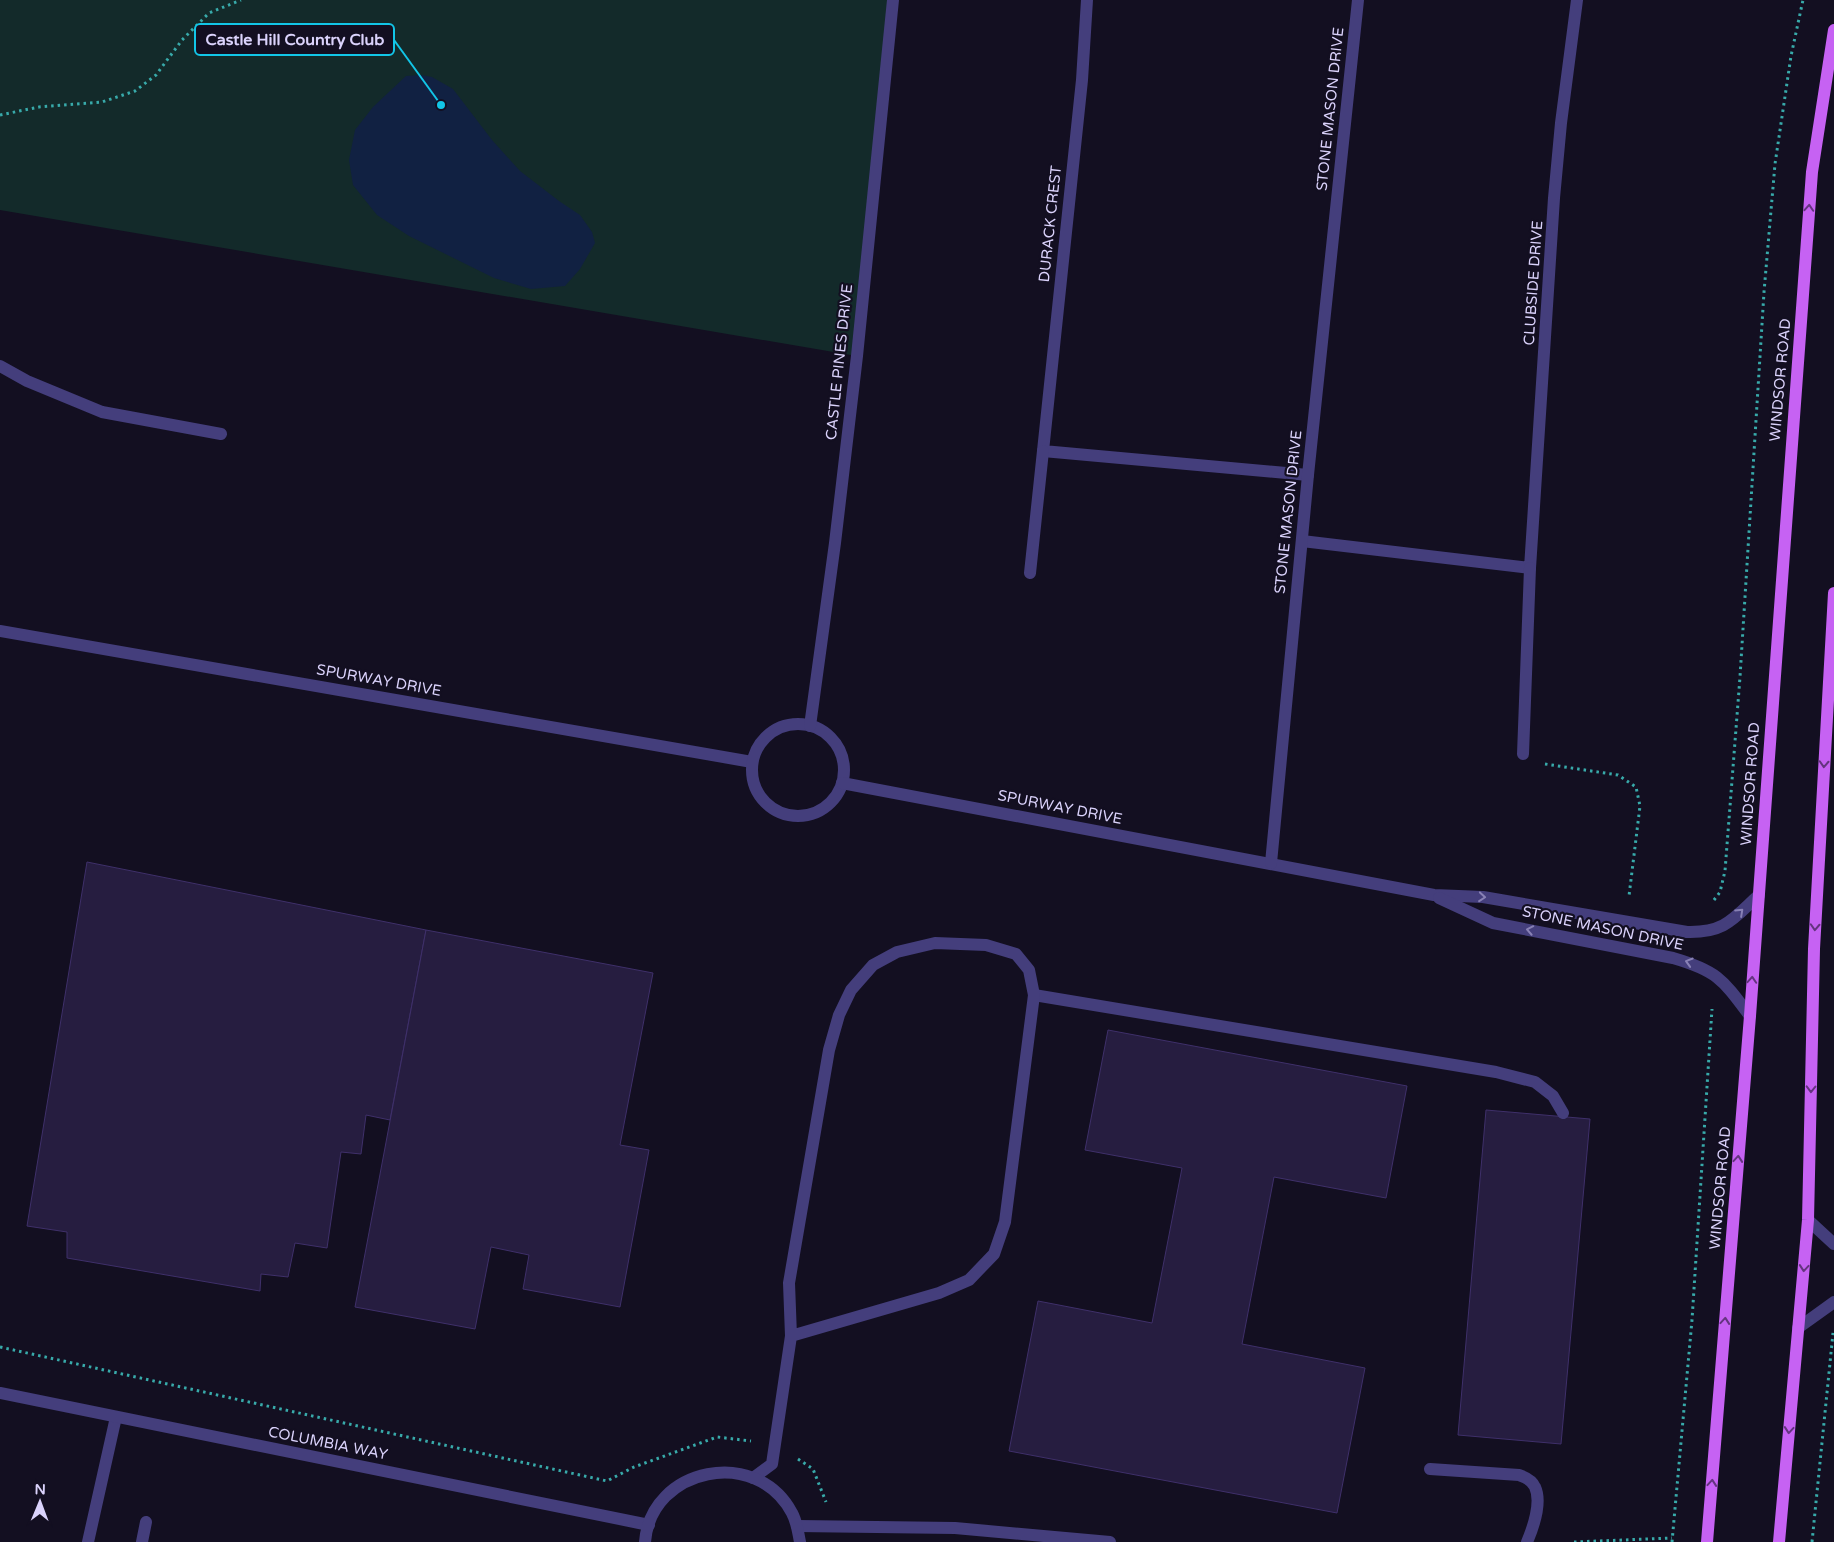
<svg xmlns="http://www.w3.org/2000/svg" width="1834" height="1542" font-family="'Varela Round',sans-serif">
  <rect width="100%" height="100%" fill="#130f21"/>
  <polygon fill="#132a2a" points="0,0 893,0 857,356 0,210"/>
  <polygon fill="#112142" points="421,75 432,77 453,89 492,140 520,171 559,201 580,215 592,232 595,243 580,269 565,286 531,289 494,278 409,236 377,215 353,185 349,160 355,130 373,107 406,76"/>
  <g fill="#261d40" stroke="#3f306a">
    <polygon points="87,862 426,930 390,1120 366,1115 361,1154 341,1152 327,1248 295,1243 288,1277 261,1274 260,1291 67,1258 67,1232 27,1226"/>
    <polygon points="426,930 653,973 620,1145 649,1150 620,1307 523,1289 529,1255 491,1247 475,1329 355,1307"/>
    <polygon points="1108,1030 1407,1086 1386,1198 1274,1177 1242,1344 1365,1368 1337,1513 1009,1451 1038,1301 1152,1323 1182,1168 1085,1150"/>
    <polygon points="1486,1110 1590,1119 1561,1444 1458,1435"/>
  </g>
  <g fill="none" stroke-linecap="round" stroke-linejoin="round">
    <g stroke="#38aaaa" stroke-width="3" stroke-dasharray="2.5 4" stroke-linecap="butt">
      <polyline points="0,115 39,107 102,102 135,91 156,75 182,40 209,13 241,0"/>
      <polyline points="1545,764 1618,775 1636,787 1640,806 1629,896"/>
      <polyline points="1714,900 1720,892 1725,871 1740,677 1764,292 1775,164 1791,56 1803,0"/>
      <polyline points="0,1347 607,1481 634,1467 717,1437 751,1441"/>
      <polyline points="798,1459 813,1469 826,1502"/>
      <polyline points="1574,1542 1672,1538"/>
      <polyline points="1672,1542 1692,1320 1712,1009"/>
      <polyline points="1812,1542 1833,1333"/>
    </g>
    <g stroke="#443e7c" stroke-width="12">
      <polyline points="0,366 27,381 102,412 221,434"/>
      <polyline points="1034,995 1496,1072 1535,1082 1553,1096 1563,1113"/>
      <path d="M1430,1469L1519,1475C1525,1477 1532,1480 1535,1487C1542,1502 1533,1528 1527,1542"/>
      <polyline points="753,1478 772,1464 791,1336 789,1283 829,1050 839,1015 851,990 873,965 897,952 935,943 986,945 1016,954 1029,970 1034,995 1005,1222 994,1254 969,1280 939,1293 791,1336"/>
      <polyline points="797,1526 955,1528 1110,1542"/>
      <polyline points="88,1542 116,1417"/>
      <polyline points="142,1542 146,1522"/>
    </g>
    <g stroke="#443e7c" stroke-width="12">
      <polyline points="1087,0 1082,80 1043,451 1308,475"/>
      <polyline points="1302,541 1530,568 1554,198 1561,123 1577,0"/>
      <polyline points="1030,573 1043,451"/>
      <polyline points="0,631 752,762"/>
      <circle cx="798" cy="770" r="46"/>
      <polyline points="810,726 835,543 857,356 893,0"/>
      <polyline points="1523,754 1530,568"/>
      <path d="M842,783L1434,895L1483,897L1687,932C1725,933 1733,919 1759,895"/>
      <polyline points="1271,863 1308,475 1358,0"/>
      <path d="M1439,898L1493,923L1673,958C1718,971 1723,980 1750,1016"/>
      <polyline points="1808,1220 1834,1244"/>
      <polyline points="1798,1328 1834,1302"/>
      <polyline points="0,1393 649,1525"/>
      <path d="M645,1542C651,1467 757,1446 792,1513C797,1522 798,1532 800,1542"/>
    </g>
    <g stroke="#c662f3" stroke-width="12">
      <polyline points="1707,1542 1750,1016 1812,172 1834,30"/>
      <polyline points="1779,1542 1808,1220 1814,949 1834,593"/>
    </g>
  </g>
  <defs><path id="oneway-chevron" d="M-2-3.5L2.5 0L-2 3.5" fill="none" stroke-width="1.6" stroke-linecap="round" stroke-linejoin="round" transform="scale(1.25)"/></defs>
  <g stroke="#64347f">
    <use href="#oneway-chevron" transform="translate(1809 208) rotate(-86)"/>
    <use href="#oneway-chevron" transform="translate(1824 764) rotate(93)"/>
    <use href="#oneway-chevron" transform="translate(1815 927) rotate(93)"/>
    <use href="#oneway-chevron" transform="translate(1752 980) rotate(-86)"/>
    <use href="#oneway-chevron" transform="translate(1811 1089) rotate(91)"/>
    <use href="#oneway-chevron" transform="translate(1738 1159) rotate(-85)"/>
    <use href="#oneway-chevron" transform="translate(1804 1268) rotate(95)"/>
    <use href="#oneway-chevron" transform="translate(1725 1321) rotate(-85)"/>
    <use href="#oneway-chevron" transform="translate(1789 1430) rotate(95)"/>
    <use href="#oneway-chevron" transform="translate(1712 1483) rotate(-85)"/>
  </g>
  <g stroke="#8881b5">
    <use href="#oneway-chevron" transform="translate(1482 897) rotate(5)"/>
    <use href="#oneway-chevron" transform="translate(1740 912) rotate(-43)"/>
    <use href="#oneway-chevron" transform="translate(1530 930) rotate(-169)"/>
    <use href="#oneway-chevron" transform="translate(1689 962) rotate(-163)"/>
  </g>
  <g text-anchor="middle" stroke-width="4.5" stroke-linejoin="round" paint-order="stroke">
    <g font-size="15" fill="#dad2fb" stroke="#130f21">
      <text transform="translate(1330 109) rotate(-84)" y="5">STONE MASON DRIVE</text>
      <text transform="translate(1050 224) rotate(-84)" y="5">DURACK CREST</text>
      <text transform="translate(1533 283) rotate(-86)" y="5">CLUBSIDE DRIVE</text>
      <text transform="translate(839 362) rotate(-84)" y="5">CASTLE PINES DRIVE</text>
      <text transform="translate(1780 380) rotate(-85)" y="5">WINDSOR ROAD</text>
      <text transform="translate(1288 512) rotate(-84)" y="5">STONE MASON DRIVE</text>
      <text transform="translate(379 680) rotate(10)" y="5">SPURWAY DRIVE</text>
      <text transform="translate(1750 784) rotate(-86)" y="5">WINDSOR ROAD</text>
      <text transform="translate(1060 807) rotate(11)" y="5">SPURWAY DRIVE</text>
      <text transform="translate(1603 928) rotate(12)" y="5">STONE MASON DRIVE</text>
      <text transform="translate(1720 1188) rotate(-85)" y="5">WINDSOR ROAD</text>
      <text transform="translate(328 1443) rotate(11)" y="5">COLUMBIA WAY</text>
    </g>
  </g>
  <path fill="none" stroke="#12c5e7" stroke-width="2" d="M441 105L394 40"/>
  <circle fill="#12c5e7" stroke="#130f21" stroke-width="2" cx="441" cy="105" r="5"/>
  <rect fill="#130f21" stroke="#12c5e7" stroke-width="2" x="195" y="24" width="199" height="31" rx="5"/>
  <g font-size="16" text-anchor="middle" font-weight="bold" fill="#dad2fb">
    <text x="295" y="45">Castle Hill Country Club</text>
  </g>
  <g transform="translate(40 1502) rotate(1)" stroke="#130f21" stroke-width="4" paint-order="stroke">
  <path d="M0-4L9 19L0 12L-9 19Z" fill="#dad2fb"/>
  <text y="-8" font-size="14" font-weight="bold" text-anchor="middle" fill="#dad2fb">N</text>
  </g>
</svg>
